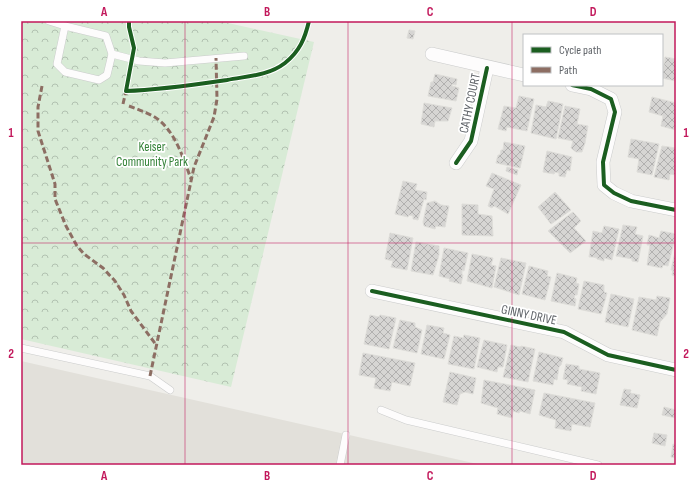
<svg xmlns="http://www.w3.org/2000/svg" width="697" height="486" font-family="'Sofia Sans Condensed',sans-serif">
  <defs>
    <pattern id="park-crowns" width="20" height="18" patternUnits="userSpaceOnUse"><rect width="20" height="18" fill="#d8ebd6"/><path d="M2 6a3 3 0 1 1 6 0M12 15a3 3 0 1 1 6 0" fill="none" stroke="#b2c2b1"/></pattern>
    <pattern id="building-cross-hatch" width="8" height="8" patternUnits="userSpaceOnUse"><rect width="8" height="8" fill="#d6d5d3"/><path d="M0 0l8 8M0 8l8-8" fill="none" stroke="#b1b0af"/></pattern>
  </defs>
  <rect width="100%" height="100%" fill="#efeeea"/>
  <polygon fill="#e2e0da" points="21,361 482,465 21,465"/>
  <polygon fill="url(#park-crowns)" points="21,21 219,21 314,42 231,387 21,339"/>
  <g fill="url(#building-cross-hatch)" stroke="#deddd9">
    <polygon points="409,30 415,31 413,39 407,38"/>
    <polygon points="665,57 676,59 676,81 662,78"/>
    <polygon points="435,74 457,79 456,85 452,84 452,86 459,88 456,101 428,96 431,82 433,82"/>
    <polygon points="519,96 534,99 527,131 507,127 506,131 498,129 504,106 516,108"/>
    <polygon points="652,97 676,103 676,130 661,126 663,116 649,112"/>
    <polygon points="548,101 563,104 556,139 531,133 536,105 546,107"/>
    <polygon points="424,103 452,108 448,121 435,121 434,127 421,124"/>
    <polygon points="565,106 580,109 577,124 588,126 585,143 582,152 576,152 571,148 573,141 558,138"/>
    <polygon points="631,139 659,144 652,175 637,172 639,159 628,157"/>
    <polygon points="504,142 525,146 520,168 496,163 498,155 500,155 501,150 503,150"/>
    <polygon points="662,146 676,148 676,175 670,174 669,180 654,177"/>
    <polygon points="547,151 572,157 570,171 567,170 565,177 559,176 559,173 555,172 554,174 543,172"/>
    <polygon points="507,167 518,170 517,175 506,171"/>
    <polygon points="492,173 521,185 508,214 496,207 494,206 492,208 488,206 494,189 486,186"/>
    <polygon points="403,181 417,184 415,190 427,192 426,200 424,199 418,220 413,219 413,216 409,215 408,217 395,214"/>
    <polygon points="555,192 571,210 551,224 538,207"/>
    <polygon points="435,201 441,205 449,206 445,227 436,226 435,229 424,226 423,222 427,203"/>
    <polygon points="462,204 478,205 478,214 492,216 493,236 462,235"/>
    <polygon points="573,212 581,221 574,228 586,241 570,253 548,231"/>
    <polygon points="623,225 637,227 635,234 643,236 638,262 632,261 632,259 627,258 616,256"/>
    <polygon points="604,226 619,229 612,260 604,258 604,261 597,259 597,258 593,257 589,257 593,231 602,233"/>
    <polygon points="661,231 676,234 668,266 663,265 662,268 647,265 650,245 647,245 649,235 659,238"/>
    <polygon points="390,233 413,238 407,270 391,267 393,261 385,259"/>
    <polygon points="416,242 439,246 439,255 433,275 411,271"/>
    <polygon points="444,248 468,253 464,271 462,270 462,275 463,275 461,284 449,281 450,279 439,276"/>
    <polygon points="676,248 676,276 672,275 673,270 671,270"/>
    <polygon points="472,254 493,258 491,265 496,266 492,288 467,281"/>
    <polygon points="501,258 526,263 519,295 494,287"/>
    <polygon points="529,266 548,271 547,276 551,277 545,300 522,294"/>
    <polygon points="557,273 577,278 576,283 579,284 577,295 575,295 574,298 576,299 575,306 551,301"/>
    <polygon points="584,281 604,285 604,292 607,293 601,314 578,309"/>
    <polygon points="611,294 634,299 628,327 605,322"/>
    <polygon points="657,296 670,298 667,314 660,322 657,336 632,330 639,297 656,300"/>
    <polygon points="370,315 379,317 380,315 396,318 389,349 364,344"/>
    <polygon points="400,320 415,323 415,327 422,330 417,353 393,348"/>
    <polygon points="427,325 444,328 443,333 450,335 444,359 421,354"/>
    <polygon points="464,335 480,338 474,369 448,364 454,336 463,338"/>
    <polygon points="484,340 507,345 503,367 498,367 497,372 477,367"/>
    <polygon points="511,345 520,347 521,346 535,349 528,382 503,377"/>
    <polygon points="539,352 563,358 561,365 559,367 557,380 554,379 553,385 533,381"/>
    <polygon points="363,353 415,363 410,386 392,382 390,391 374,388 376,378 359,375"/>
    <polygon points="566,364 579,366 579,369 600,373 596,394 581,391 582,387 567,384 568,380 563,379"/>
    <polygon points="450,372 476,378 473,394 465,392 460,394 457,405 443,402"/>
    <polygon points="484,380 535,390 530,414 520,411 519,413 513,411 512,418 497,414 498,408 481,403"/>
    <polygon points="624,389 631,390 630,393 640,395 637,408 620,405"/>
    <polygon points="544,393 595,403 590,427 572,424 571,431 555,428 556,420 539,415"/>
    <polygon points="664,407 676,410 676,418 662,415"/>
    <polygon points="654,433 667,435 665,446 652,443"/>
    <polygon points="673,444 676,445 676,458 671,457"/>
  </g>
  <g fill="none" stroke-linecap="round" stroke-linejoin="round">
    <defs>
      <g id="lane">
        <polyline points="49,21 65,26 106,36 112,54 139,61 165,63 244,56"/>
        <polyline points="65,26 57,64 65,72 99,80 107,75 112,54"/>
        <polyline points="21,348 150,376 170,390"/>
        <polyline points="381,410 406,420 598,465"/>
        <polyline points="340,465 346,435"/>
      </g>
      <g id="street">
        <polyline points="432,54 524,75"/>
        <polyline points="572,85 591,89 611,99 615,112 603,162 604,185 614,193 631,201 676,210"/>
        <polyline points="456,163 471,141 487,68"/>
        <polyline points="372,291 564,332 608,355 676,370"/>
      </g>
    </defs>
    <use href="#lane" stroke="#cbcccc" stroke-width="8"/>
    <use href="#street" stroke="#cbcccc" stroke-width="14"/>
    <use href="#lane" stroke="#fdfcfc" stroke-width="7"/>
    <use href="#street" stroke="#fdfcfc" stroke-width="13"/>
    <g stroke="#8d6e63" stroke-width="3" stroke-dasharray="6 3" stroke-linecap="butt">
      <polyline points="42,86 38,107 38,131 55,184 55,199 66,226 77,246 84,254 103,268 115,281 124,295 131,311 157,346"/>
      <polyline points="123,104 126,91"/>
      <path d="M129,106C137,109 145,112 153,116C174,128 183,157 191,179"/>
      <polyline points="150,376 194,167 214,117 217,99 216,58"/>
    </g>
    <defs>
      <g id="cycleway">
        <path d="M129,21V27L134,48L126,91C160,90 193,85 227,80C247,76 268,76 285,63C300,51 305,38 309,21"/>
        <polyline points="572,85 591,89 611,99 615,112 603,162 604,185 614,193 631,201 676,210"/>
        <polyline points="456,163 471,141 487,68"/>
        <polyline points="372,291 564,332 608,355 676,370"/>
      </g>
    </defs>
    <use href="#cycleway" stroke="#fff" stroke-width="6"/>
    <use href="#cycleway" stroke="#1b5e20" stroke-width="4"/>
  </g>
  <path fill="none" stroke="#c2185b" stroke-width="1" stroke-opacity="0.55" d="M185,21V465M348,21V465M512,21V465M21,243H676"/>
  <g text-anchor="middle" stroke-width="3.5" stroke-linejoin="round" paint-order="stroke">
    <g font-size="13" fill="#5f6368" stroke="#fff">
      <text transform="translate(469 103) rotate(-78)" y="5">CATHY COURT</text>
      <text transform="translate(529 314) rotate(12)" y="5">GINNY DRIVE</text>
    </g>
    <g font-size="13" fill="#348238" stroke="#fff">
      <text x="152" y="151">Keiser<tspan x="152" dy="15">Community Park</tspan></text>
    </g>
  </g>
  <rect width="697" height="486" fill="none" stroke="#ffffff" stroke-width="44"/>
  <rect x="523" y="34" width="140" height="52" fill="#ffffff" stroke="#bfc1c3"/>
  <rect x="531" y="47" width="20" height="6" fill="#1b5e20" stroke="#bfc1c3"/>
  <text x="559" y="54" font-size="12" fill="#5f6368">Cycle path</text>
  <rect x="531" y="67" width="20" height="6" fill="#8d6e63" stroke="#bfc1c3"/>
  <text x="559" y="74" font-size="12" fill="#5f6368">Path</text>
  <rect x="22" y="22" width="653" height="442" fill="none" stroke="#c2185b" stroke-width="1.5"/>
  <g font-size="13" text-anchor="middle" font-weight="bold" fill="#c2185b">
    <text x="104" y="16">A</text>
    <text x="267" y="16">B</text>
    <text x="430" y="16">C</text>
    <text x="593" y="16">D</text>
    <text x="11" y="137">1</text>
    <text x="686" y="137">1</text>
    <text x="11" y="358">2</text>
    <text x="686" y="358">2</text>
    <text x="104" y="480">A</text>
    <text x="267" y="480">B</text>
    <text x="430" y="480">C</text>
    <text x="593" y="480">D</text>
  </g>
</svg>
